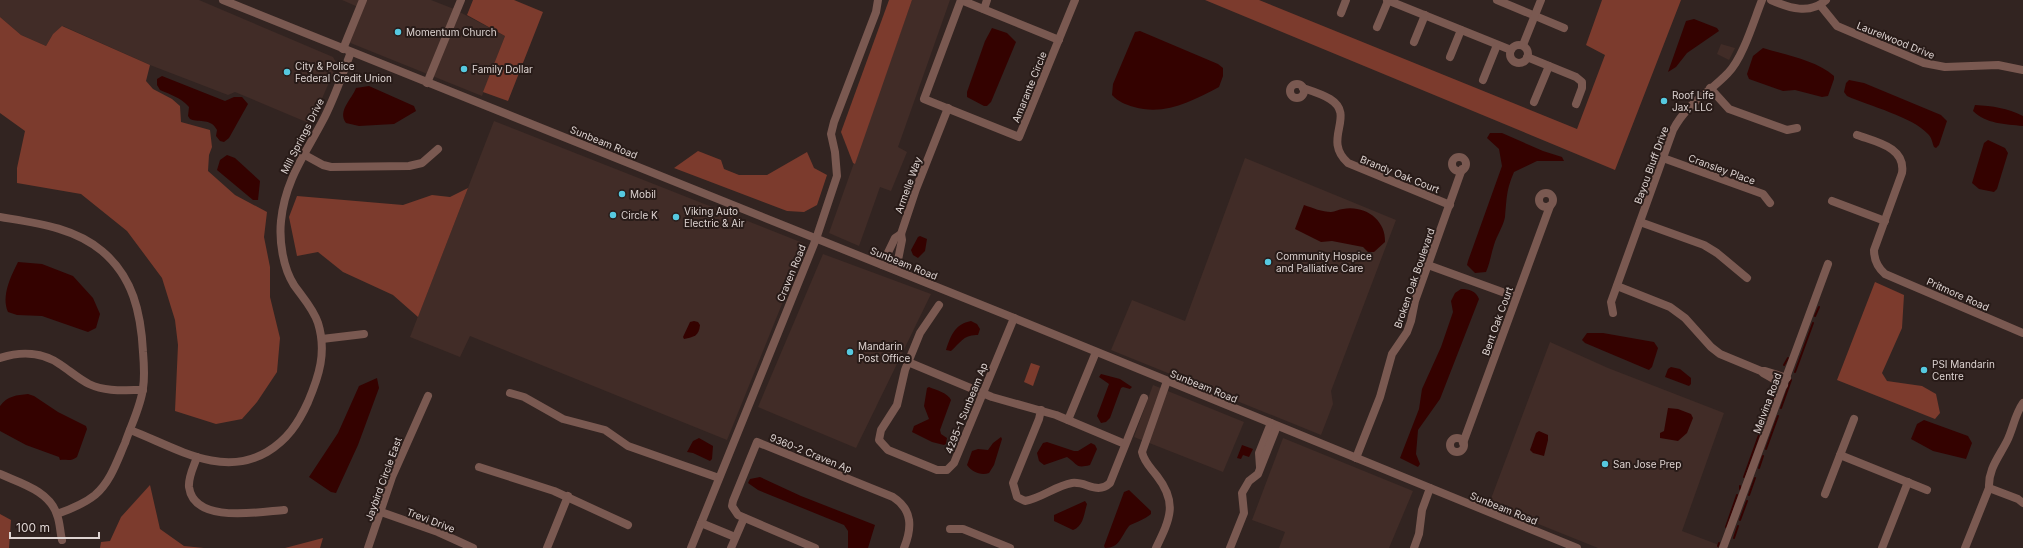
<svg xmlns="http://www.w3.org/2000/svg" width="2023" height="548" font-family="Inter,sans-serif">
  <rect width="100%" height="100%" fill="#322421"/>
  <g fill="#412c27">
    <polygon points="0,0 199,0 333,57 337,64 311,124 235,92 228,95 150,65 63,26 53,34 46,46 21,35 0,17"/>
    <polygon points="342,0 431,0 454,9 505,36 482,96 343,40 358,7"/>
    <polygon points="912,0 950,0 898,147 907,152 891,191 880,187 859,246 829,233"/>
    <polygon points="1721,44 1735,48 1729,60 1717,54"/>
    <polygon points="494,121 803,243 805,247 727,440 470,336 460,357 410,337"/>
    <polygon points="1245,158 1396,220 1331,391 1333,404 1321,435 1111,350 1132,300 1185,321"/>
    <polygon points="823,254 931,294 856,448 758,407"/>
    <polygon points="1550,342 1608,368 1724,413 1682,531 1719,545 1718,548 1598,548 1489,504"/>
    <polygon points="1153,385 1244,422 1223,472 1134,437"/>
    <polygon points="1283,438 1413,491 1389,548 1279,548 1285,532 1252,520"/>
  </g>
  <g fill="#7c3b2d">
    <polygon points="473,0 514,0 543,12 508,101 483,92 505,36 467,15"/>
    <polygon points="889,0 912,0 855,164 853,163 841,132"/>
    <polygon points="1205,0 1259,0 1577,129 1605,55 1586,45 1602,0 1681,0 1615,170"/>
    <polygon points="0,17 21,35 46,46 53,34 62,26 150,65 146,81 153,89 172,99 180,106 181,122 210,130 212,147 209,155 208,171 235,195 267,212 264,237 270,267 270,297 280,338 277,372 257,402 242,419 216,424 175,411 178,345 175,320 162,278 127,231 81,194 17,183 17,168 25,131 0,113"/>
    <polygon points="698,151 721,160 724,169 739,175 767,175 807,152 814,168 827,175 817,205 804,212 787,211 674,168"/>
    <polygon points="468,188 418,317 393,295 343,272 318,252 297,256 289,217 297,196 403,205 432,195 450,197"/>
    <polygon points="1875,282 1904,295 1902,328 1882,373 1887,381 1922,386 1936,394 1940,413 1935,419 1837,380"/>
    <polygon points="1031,363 1040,366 1033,386 1024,382"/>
    <polygon points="150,485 160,529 184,546 204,548 100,548 101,542 110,541 121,517"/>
    <polygon points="0,514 11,520 9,548 0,548"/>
    <polygon points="323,538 320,548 285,548"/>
  </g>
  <g fill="#340200">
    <polygon points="1694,19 1717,28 1719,31 1687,53 1676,67 1668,72 1686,21"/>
    <polygon points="992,28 1007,33 1016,42 991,102 987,106 984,106 967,97 967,92 985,41"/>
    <path d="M1140,31L1218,64L1223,68V76L1219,87C1192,101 1165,116 1134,107C1124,104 1119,102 1112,95L1113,84L1135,32Z"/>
    <path d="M1763,48C1786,55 1816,60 1834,76V79L1828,96L1822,97L1795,90L1783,91L1749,79L1747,74L1753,56Z"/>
    <path d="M162,76L225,101L234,97H242L248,104L229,138L224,142L220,141L216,136L217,130C211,118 200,123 190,119L188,116L189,107C180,97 171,95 160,90L157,85V79Z"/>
    <path d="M1849,80L1864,83L1941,115L1947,121L1939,145L1936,148L1934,147C1932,142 1932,138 1928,134C1913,117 1869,106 1847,96L1844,92L1846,83Z"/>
    <path d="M369,86L414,106L416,111L394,124L359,126L346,123C337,111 352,99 356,88Z"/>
    <path d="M1975,105C1993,106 2007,108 2023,116V126C2005,124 1986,124 1973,111Z"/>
    <path d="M1490,133H1502L1543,151L1562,157L1564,161H1537L1514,172C1506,191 1507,197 1505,217C1503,227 1497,235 1494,245C1491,254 1490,263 1486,272L1475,273L1467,265L1468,261L1502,166L1499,149L1487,138Z"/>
    <polygon points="1988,140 2005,148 2008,153 1997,189 1994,192 1979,189 1972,183 1984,143"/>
    <polygon points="227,155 235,158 260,181 258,200 253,200 217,170 220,160"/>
    <path d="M1304,205C1313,208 1322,212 1331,212C1335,212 1339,209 1343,209C1365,205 1386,220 1385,242L1374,252H1368L1363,247L1332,241L1321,242L1295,229Z"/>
    <polygon points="920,236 927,239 925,251 918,258 913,255 911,250 918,237"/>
    <path d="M18,262L42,264L73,276L93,298L100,314L96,328L88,332L42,316L17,315L8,312C1,296 11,276 18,262Z"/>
    <path d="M1461,289C1469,289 1476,291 1479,299L1440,399L1418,430L1416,454L1420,464L1418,467L1400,458L1419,409L1422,389L1441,347L1453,312L1451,301L1455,293Z"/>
    <path d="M694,321L698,322L700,325C699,336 694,337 684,339L683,337L690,322Z"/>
    <path d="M971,321L977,324L980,329L978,335C964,334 960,343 951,351L946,350C951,335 955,324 971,321Z"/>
    <polygon points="1587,333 1603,333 1654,342 1658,348 1652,367 1649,370 1585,343 1582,340"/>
    <polygon points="1671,367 1680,369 1691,378 1691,384 1689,386 1665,377 1668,369"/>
    <polygon points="1101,374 1120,379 1132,387 1130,389 1123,387 1121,388 1110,418 1106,422 1101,423 1097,416 1109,384 1099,377"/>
    <polygon points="377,378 379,388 358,445 336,493 331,492 309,477 338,433 359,386"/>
    <path d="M929,387C936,390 948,393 951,400L940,430L941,434L947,438L946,444L944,445L932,442L912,432L914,426L929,419L924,406L927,388Z"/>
    <path d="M28,394L34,396L58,412L86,426L87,429L77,457C70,462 67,459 60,460L59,457L26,445L0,431V406C7,396 17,395 28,394Z"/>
    <polygon points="1668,408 1678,409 1691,414 1693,418 1687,433 1678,441 1660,438 1660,433 1664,431"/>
    <polygon points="1924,420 1968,436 1972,443 1966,459 1933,451 1911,439 1917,424"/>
    <polygon points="1539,431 1548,435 1548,440 1544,456 1533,453 1530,450 1536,433"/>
    <path d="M1001,437L1002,439L994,465L989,473C981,476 972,472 967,465L972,451L978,449L988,450L993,443Z"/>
    <polygon points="699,438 713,446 712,459 710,461 693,453 687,452 693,441"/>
    <path d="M1047,442L1074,451H1078L1091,443L1095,445L1097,449L1090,465C1075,469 1078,464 1067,457L1044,465L1039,461L1037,453L1043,443Z"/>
    <polygon points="1242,445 1253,449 1249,457 1243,455 1241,459 1237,458"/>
    <polygon points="760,477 801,496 875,525 868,548 848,548 848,531 844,525 758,490 748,483 750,479"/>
    <path d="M1129,490L1151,511V514C1146,519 1131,524 1129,526C1121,536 1120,548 1105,548L1104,546L1124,492Z"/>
    <path d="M1085,501L1087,504C1084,513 1084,526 1073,530L1054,521V515Z"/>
  </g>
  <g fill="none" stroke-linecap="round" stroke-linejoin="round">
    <g stroke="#340200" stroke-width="2">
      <polyline points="1815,316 1819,307"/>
      <polyline points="1784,365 1788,358"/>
      <polyline points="1795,372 1813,323"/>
      <polyline points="1781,408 1791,380"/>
      <polyline points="1762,428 1776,390"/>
      <polyline points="1766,449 1778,416"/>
      <polyline points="1759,468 1763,456"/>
      <polyline points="1744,477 1759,435"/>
      <polyline points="1740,489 1740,486"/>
      <polyline points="1749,495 1755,478"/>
      <polyline points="1740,520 1747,501"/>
      <polyline points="1726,527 1737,495"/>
      <polyline points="1734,538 1738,526"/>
      <polyline points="1718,546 1719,543"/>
    </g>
    <g stroke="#7a5951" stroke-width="8">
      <polyline points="223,0 1014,318 1577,548"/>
      <polyline points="961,0 924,99 1019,137 1075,0"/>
      <polyline points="961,0 1059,40"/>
      <polyline points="1387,0 1511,50"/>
      <polyline points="1497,0 1564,28"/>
      <path d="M1771,0C1789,8 1810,15 1826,0"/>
      <polyline points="1820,5 1837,26 1924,63 1945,67 1998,65 2023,70"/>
      <polyline points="984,9 987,0"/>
      <polyline points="1341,13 1346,0"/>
      <polyline points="1377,27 1388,1"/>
      <polyline points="1414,42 1425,15"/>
      <circle cx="1519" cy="54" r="9"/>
      <polyline points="1523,45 1541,0"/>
      <polyline points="343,49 363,0"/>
      <polyline points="1450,57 1461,30"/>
      <polyline points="1527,57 1576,77 1582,82 1582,88 1576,104"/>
      <polyline points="1483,80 1497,45"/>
      <polyline points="427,83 461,0"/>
      <circle cx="1297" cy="91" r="7"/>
      <path d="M1303,88C1312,91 1322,94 1330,99C1357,116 1321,139 1348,163L1450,205"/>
      <polyline points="1710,88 1729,109 1787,130 1797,128"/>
      <polyline points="1534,102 1549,66"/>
      <path d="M1857,135C1876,142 1906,147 1902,173L1874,250C1874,260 1877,267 1885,274L2023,333"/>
      <polyline points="303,154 323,165 331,167 409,166 422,163 438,149"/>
      <circle cx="1459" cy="164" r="7"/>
      <polyline points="1663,158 1763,194 1770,203"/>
      <circle cx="1546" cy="200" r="7"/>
      <polyline points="1832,201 1885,221"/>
      <path d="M0,217C36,223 73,227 102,251C133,277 141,313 143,352C144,364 145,376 143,388C141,406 131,425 125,443C117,461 111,481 95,495C84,504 71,509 57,514"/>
      <polyline points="1640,222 1704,245 1717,253 1747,278"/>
      <polyline points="882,265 895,238 901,234"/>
      <polyline points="1428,265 1516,297"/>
      <polyline points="896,270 902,240 901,234 916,189 948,108"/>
      <polyline points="1617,286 1670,307 1685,318 1711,347 1720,354 1761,371 1765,371 1787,378"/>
      <polyline points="939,305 920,333 905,370 897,405 881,430 879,440 888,450 937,470 947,470 954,463 1014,318"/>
      <path d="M1613,313L1611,302L1673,130C1687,103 1708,94 1728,73C1743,58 1754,20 1762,0"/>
      <polyline points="322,339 364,334"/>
      <path d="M0,358C21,351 43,352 61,365C70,371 79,379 89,384C106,392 125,390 143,390"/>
      <polyline points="908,362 992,397 1056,415 1125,444"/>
      <polyline points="1763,373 1784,385"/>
      <polyline points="510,393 524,397 563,419 605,430 628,446 719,478"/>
      <path d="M1041,410L1039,419L1013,483L1017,497L1025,501C1042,498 1055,486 1072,483C1086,481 1097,495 1110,483L1144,398"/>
      <polyline points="1068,420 1096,352"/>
      <path d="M130,430C173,446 221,479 267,452C287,440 298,424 308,402C319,376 327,352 318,323C313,308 303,298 294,285C283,268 279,241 281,221C285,181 304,156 322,122C334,100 342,75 351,52"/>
      <circle cx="1457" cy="445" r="7"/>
      <polyline points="1463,443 1550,206"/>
      <polyline points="1840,455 1927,490"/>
      <path d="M197,457C194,466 188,477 189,487C194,524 258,512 284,510"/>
      <polyline points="1356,458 1380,397 1392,354 1407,332 1411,321 1415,301 1462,169"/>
      <polyline points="479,467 554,491 628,525"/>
      <polyline points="1260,467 1259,453 1271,423"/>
      <path d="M0,474C20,483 50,491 57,515C60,522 60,532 62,540"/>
      <polyline points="1989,488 2018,499 2023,503"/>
      <polyline points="1825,494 1854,419"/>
      <polyline points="381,512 438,532 473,548"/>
      <polyline points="701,523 735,537"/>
      <polyline points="950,529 963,529 1010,548"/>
      <polyline points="368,548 392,477 428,396"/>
      <polyline points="547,548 568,496"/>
      <polyline points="691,548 816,239 837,176 835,152 831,134 834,122 876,12 878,0"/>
      <polyline points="731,548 744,518"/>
      <path d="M815,548L738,515L732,506L733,501L757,442L893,497C913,510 912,528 904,548"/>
      <path d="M1156,548C1170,519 1178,503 1157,476C1151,468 1144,462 1142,452L1167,381"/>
      <polyline points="1230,548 1244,513 1242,493 1249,481 1258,474 1277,426"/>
      <polyline points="1414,548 1419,534 1422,510 1430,488"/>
      <polyline points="1723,548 1828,264"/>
      <polyline points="1882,548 1908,482"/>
      <path d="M1965,548L1989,488C1988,469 1999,457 2007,441C2013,429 2015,414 2023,403"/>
    </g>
  </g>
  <g fill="#56c9e0" stroke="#281b18" stroke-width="1.5">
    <circle cx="398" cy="32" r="4"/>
    <circle cx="464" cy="69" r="4"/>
    <circle cx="287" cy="72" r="4"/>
    <circle cx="1664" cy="101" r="4"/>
    <circle cx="622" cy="194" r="4"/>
    <circle cx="613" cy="215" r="4"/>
    <circle cx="676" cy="217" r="4"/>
    <circle cx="1268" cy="262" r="4"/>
    <circle cx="850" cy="352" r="4"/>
    <circle cx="1924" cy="370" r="4"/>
    <circle cx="1605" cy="464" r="4"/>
  </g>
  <g text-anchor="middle" stroke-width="4" stroke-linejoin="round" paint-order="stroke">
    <g font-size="10" fill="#ded4d2" stroke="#281b18" text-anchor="start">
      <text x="406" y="36">Momentum Church</text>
      <text x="295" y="70">City &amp; Police<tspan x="295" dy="12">Federal Credit Union</tspan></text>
      <text x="472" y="73">Family Dollar</text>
      <text x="1672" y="99">Roof Life<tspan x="1672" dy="12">Jax, LLC</tspan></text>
      <text x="630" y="198">Mobil</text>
      <text x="684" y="215">Viking Auto<tspan x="684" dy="12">Electric &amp; Air</tspan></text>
      <text x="621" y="219">Circle K</text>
      <text x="1276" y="260">Community Hospice<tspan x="1276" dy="12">and Palliative Care</tspan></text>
      <text x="858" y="350">Mandarin<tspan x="858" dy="12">Post Office</tspan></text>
      <text x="1932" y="368">PSI Mandarin<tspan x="1932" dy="12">Centre</tspan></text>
      <text x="1613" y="468">San Jose Prep</text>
    </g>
    <g font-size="10" fill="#ded4d2" stroke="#281b18">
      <text transform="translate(1896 40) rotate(22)" y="4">Laurelwood Drive</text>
      <text transform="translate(1029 87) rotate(-68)" y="4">Amarante Circle</text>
      <text transform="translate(302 136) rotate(-63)" y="4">Mill Springs Drive</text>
      <text transform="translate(604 142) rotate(22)" y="4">Sunbeam Road</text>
      <text transform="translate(1651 165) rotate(-70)" y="4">Bayou Bluff Drive</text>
      <text transform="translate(1722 169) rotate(20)" y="4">Cransley Place</text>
      <text transform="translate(1400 174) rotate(22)" y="4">Brandy Oak Court</text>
      <text transform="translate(908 185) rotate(-70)" y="4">Armelle Way</text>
      <text transform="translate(904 263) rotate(22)" y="4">Sunbeam Road</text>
      <text transform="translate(791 273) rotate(-68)" y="4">Craven Road</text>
      <text transform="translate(1414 278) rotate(-71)" y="4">Broken Oak Boulevard</text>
      <text transform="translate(1958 294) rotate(24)" y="4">Pritmore Road</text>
      <text transform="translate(1497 321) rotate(-70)" y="4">Bent Oak Court</text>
      <text transform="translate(1204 386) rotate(22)" y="4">Sunbeam Road</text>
      <text transform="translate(1767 403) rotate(-70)" y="4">Melvina Road</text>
      <text transform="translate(966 408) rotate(-68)" y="4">4295-1 Sunbeam Ap</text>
      <text transform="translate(811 453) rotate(22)" y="4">9360-2 Craven Ap</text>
      <text transform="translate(383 479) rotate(-70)" y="4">Jaybird Circle East</text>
      <text transform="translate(1504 508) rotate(22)" y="4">Sunbeam Road</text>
      <text transform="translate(431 520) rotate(21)" y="4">Trevi Drive</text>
    </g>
  </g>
  <path d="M10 532v6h89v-6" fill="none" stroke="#ded4d2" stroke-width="2"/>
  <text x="16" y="532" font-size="12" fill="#ded4d2" stroke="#281b18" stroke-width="3" paint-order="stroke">100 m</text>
</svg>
